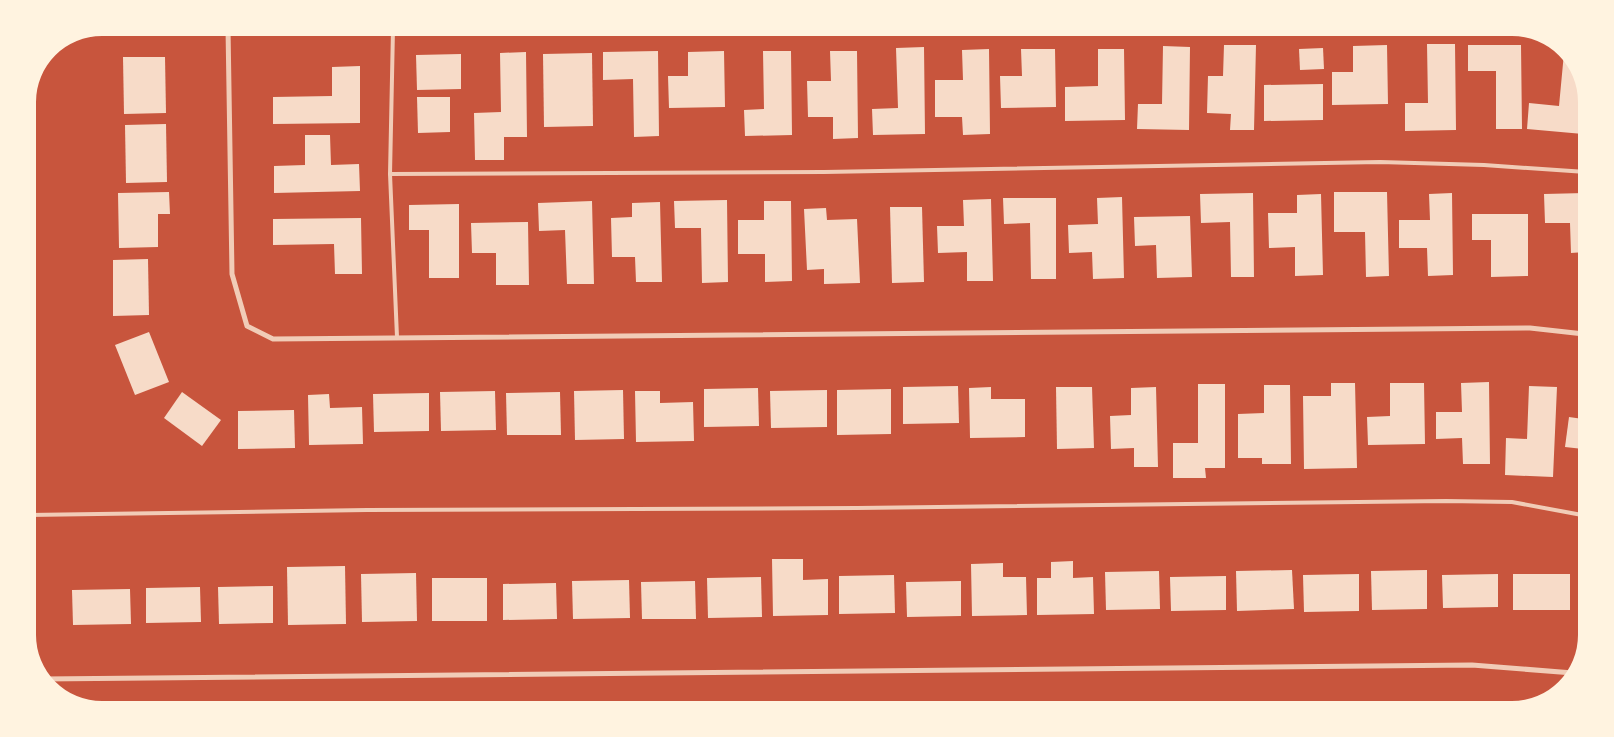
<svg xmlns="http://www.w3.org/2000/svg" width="1614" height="737" font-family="Ubuntu,sans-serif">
  <rect width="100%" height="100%" fill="#c8553d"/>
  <g fill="#f7dbc8">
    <polygon points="1427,44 1455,44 1456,130 1405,131 1405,103 1428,103"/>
    <polygon points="1224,45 1256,45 1254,130 1230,130 1231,114 1207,113 1208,76 1223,76"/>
    <polygon points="1387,45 1388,104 1332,105 1332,72 1353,72 1353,46"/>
    <polygon points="1468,45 1521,45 1522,129 1496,129 1496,71 1468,71"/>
    <polygon points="1163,46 1190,47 1189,130 1137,129 1138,104 1162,104"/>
    <polygon points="924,47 925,134 873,135 872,109 898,108 896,48"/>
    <polygon points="1323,48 1324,69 1300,70 1299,49"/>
    <polygon points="989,49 990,134 963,135 962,117 935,117 935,80 963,80 962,50"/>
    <polygon points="1021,49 1055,49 1056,107 1001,108 1000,76 1022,76"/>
    <polygon points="1098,49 1124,49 1125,120 1065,121 1065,87 1098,86"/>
    <polygon points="658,51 659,136 634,137 633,79 603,80 603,52"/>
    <polygon points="724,51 725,107 669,108 668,76 688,76 688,52"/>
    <polygon points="763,51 791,51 792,135 745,136 744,110 764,109"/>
    <polygon points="830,51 857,51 858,138 833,139 833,117 808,117 807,81 831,81"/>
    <polygon points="526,52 527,137 504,137 504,160 475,160 474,113 501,112 500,53"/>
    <polygon points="592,53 593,126 544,127 543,54"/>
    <polygon points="1564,53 1574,61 1586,97 1583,134 1527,129 1529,103 1559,106"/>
    <polygon points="461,54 461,89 417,90 416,55"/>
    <polygon points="123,57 165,57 166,113 124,114"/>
    <polygon points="360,66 360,123 273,124 273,97 332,96 332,67"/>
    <polygon points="1323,84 1323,120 1264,121 1264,85"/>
    <polygon points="417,97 450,97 450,132 418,133"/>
    <polygon points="166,124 167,182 126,183 125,125"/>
    <polygon points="305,135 330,135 331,165 359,164 360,191 274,193 274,166 305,165"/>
    <polygon points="169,192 170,214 158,214 158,247 119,248 118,193"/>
    <polygon points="1334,192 1387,192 1389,276 1366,277 1365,232 1334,232"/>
    <polygon points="1253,193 1254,277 1231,277 1230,222 1201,223 1200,194"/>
    <polygon points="1452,193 1453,275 1428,276 1427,248 1399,248 1399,220 1430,220 1429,194"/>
    <polygon points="1585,193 1585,252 1571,253 1570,223 1545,223 1544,194"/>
    <polygon points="1321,194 1323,275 1295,276 1295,247 1269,248 1268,213 1297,213 1297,195"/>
    <polygon points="1122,197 1124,278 1093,279 1092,252 1069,253 1068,225 1098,224 1097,198"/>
    <polygon points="1003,198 1056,198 1056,279 1031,279 1030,223 1004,224"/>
    <polygon points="991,199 993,281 967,281 967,252 938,253 937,226 964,226 963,200"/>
    <polygon points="727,200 728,282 702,283 701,228 675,228 674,201"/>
    <polygon points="592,201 594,284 567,284 565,230 539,231 538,203"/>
    <polygon points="764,201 791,201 792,281 765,282 765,254 738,254 738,220 764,220"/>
    <polygon points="660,202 662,282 636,282 635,257 612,257 611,218 632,217 632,203"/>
    <polygon points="459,204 459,278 429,278 429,230 409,230 409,205"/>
    <polygon points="890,207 922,207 924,282 892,283"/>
    <polygon points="826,208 827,220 857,219 860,283 824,284 824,269 807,270 804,209"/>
    <polygon points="1472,214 1528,214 1528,276 1491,277 1491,240 1472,240"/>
    <polygon points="1190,216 1192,277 1157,278 1156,245 1135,246 1134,217"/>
    <polygon points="361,218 362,274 335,274 334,244 273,245 273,219"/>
    <polygon points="528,222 529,285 496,285 496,253 472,253 471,223"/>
    <polygon points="148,259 149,315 113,316 113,260"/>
    <polygon points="149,332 169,382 135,395 115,345"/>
    <polygon points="1489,382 1490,464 1463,464 1462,438 1436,439 1436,412 1462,412 1461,383"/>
    <polygon points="1331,383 1355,383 1357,468 1304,469 1303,396 1331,396"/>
    <polygon points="1390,383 1424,383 1425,444 1368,445 1367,417 1390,416"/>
    <polygon points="1198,384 1225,384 1225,468 1205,468 1206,478 1173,478 1173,443 1198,443"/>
    <polygon points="1264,385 1290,385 1291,464 1262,464 1262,458 1238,458 1238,414 1264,413"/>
    <polygon points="958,386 959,423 903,424 903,387"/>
    <polygon points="1529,386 1557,387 1553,477 1505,475 1506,438 1527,439"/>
    <polygon points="991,387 991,399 1025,399 1025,437 970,438 969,388"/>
    <polygon points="1056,387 1092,387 1094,448 1057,449"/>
    <polygon points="1156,387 1158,467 1134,467 1134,448 1111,449 1110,416 1131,415 1131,388"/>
    <polygon points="758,388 759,426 704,427 704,389"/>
    <polygon points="891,389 891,434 837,435 837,390"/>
    <polygon points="623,390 624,439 575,440 574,391"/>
    <polygon points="827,390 827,427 771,428 770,391"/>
    <polygon points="495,391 496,430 441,431 440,392"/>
    <polygon points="635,391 660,391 660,403 693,402 694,441 636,442"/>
    <polygon points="182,392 221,420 202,446 164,418"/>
    <polygon points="560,392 561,435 507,435 506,393"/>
    <polygon points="429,393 429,431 374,432 373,394"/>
    <polygon points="329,394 330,408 362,407 363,444 309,445 308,395"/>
    <polygon points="294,410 295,448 238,449 238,411"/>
    <polygon points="1569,417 1583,419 1583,449 1565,447"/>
    <polygon points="772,559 803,559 803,580 828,579 828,615 773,616"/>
    <polygon points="1073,561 1073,578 1093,577 1094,614 1037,615 1037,578 1051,578 1051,562"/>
    <polygon points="1003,563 1003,577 1026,577 1027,615 972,616 971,564"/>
    <polygon points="345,566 346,624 288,625 287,567"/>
    <polygon points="1292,570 1294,609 1237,611 1236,571"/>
    <polygon points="1427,570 1427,609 1372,610 1371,571"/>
    <polygon points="1159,571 1160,609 1106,610 1105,572"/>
    <polygon points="416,573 417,621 362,622 361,574"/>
    <polygon points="1359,574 1359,611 1304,612 1303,575"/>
    <polygon points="1498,574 1498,607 1443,608 1442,575"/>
    <rect x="1513" y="574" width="57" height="36"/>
    <polygon points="894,575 895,613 839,614 839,576"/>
    <polygon points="1226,576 1226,610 1171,611 1170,577"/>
    <polygon points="761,577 762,617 708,618 707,578"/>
    <rect x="432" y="578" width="55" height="43"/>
    <polygon points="629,580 630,618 573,619 572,581"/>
    <polygon points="695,581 696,619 642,619 641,582"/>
    <polygon points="961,581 961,616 907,617 906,582"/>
    <polygon points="556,583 557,619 503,620 503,584"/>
    <polygon points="273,586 273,623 219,624 218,587"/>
    <polygon points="200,587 201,622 146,623 146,588"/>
    <polygon points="130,589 131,624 73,625 72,590"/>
  </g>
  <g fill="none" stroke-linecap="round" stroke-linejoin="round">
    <g stroke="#f1ccb7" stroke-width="4">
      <polyline points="393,29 390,174 397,337"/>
      <polyline points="390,174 824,172 1380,162 1484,165 1586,172"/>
      <polyline points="28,515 367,510 857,508 1446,501 1512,502 1582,515"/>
    </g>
    <g stroke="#f1ccb7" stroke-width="5">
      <polyline points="228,28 232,274 247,326 273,339 1530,328 1584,334"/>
      <polyline points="43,679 1472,665 1573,673"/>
    </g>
    <polyline stroke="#fff3e0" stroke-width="10" points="28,177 30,93"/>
  </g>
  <path d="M0 0H1614V737H0ZM102 36H1512A66 66 0 0 1 1578 102V635A66 66 0 0 1 1512 701H102A66 66 0 0 1 36 635V102A66 66 0 0 1 102 36Z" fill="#fff3e0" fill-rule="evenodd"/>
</svg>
